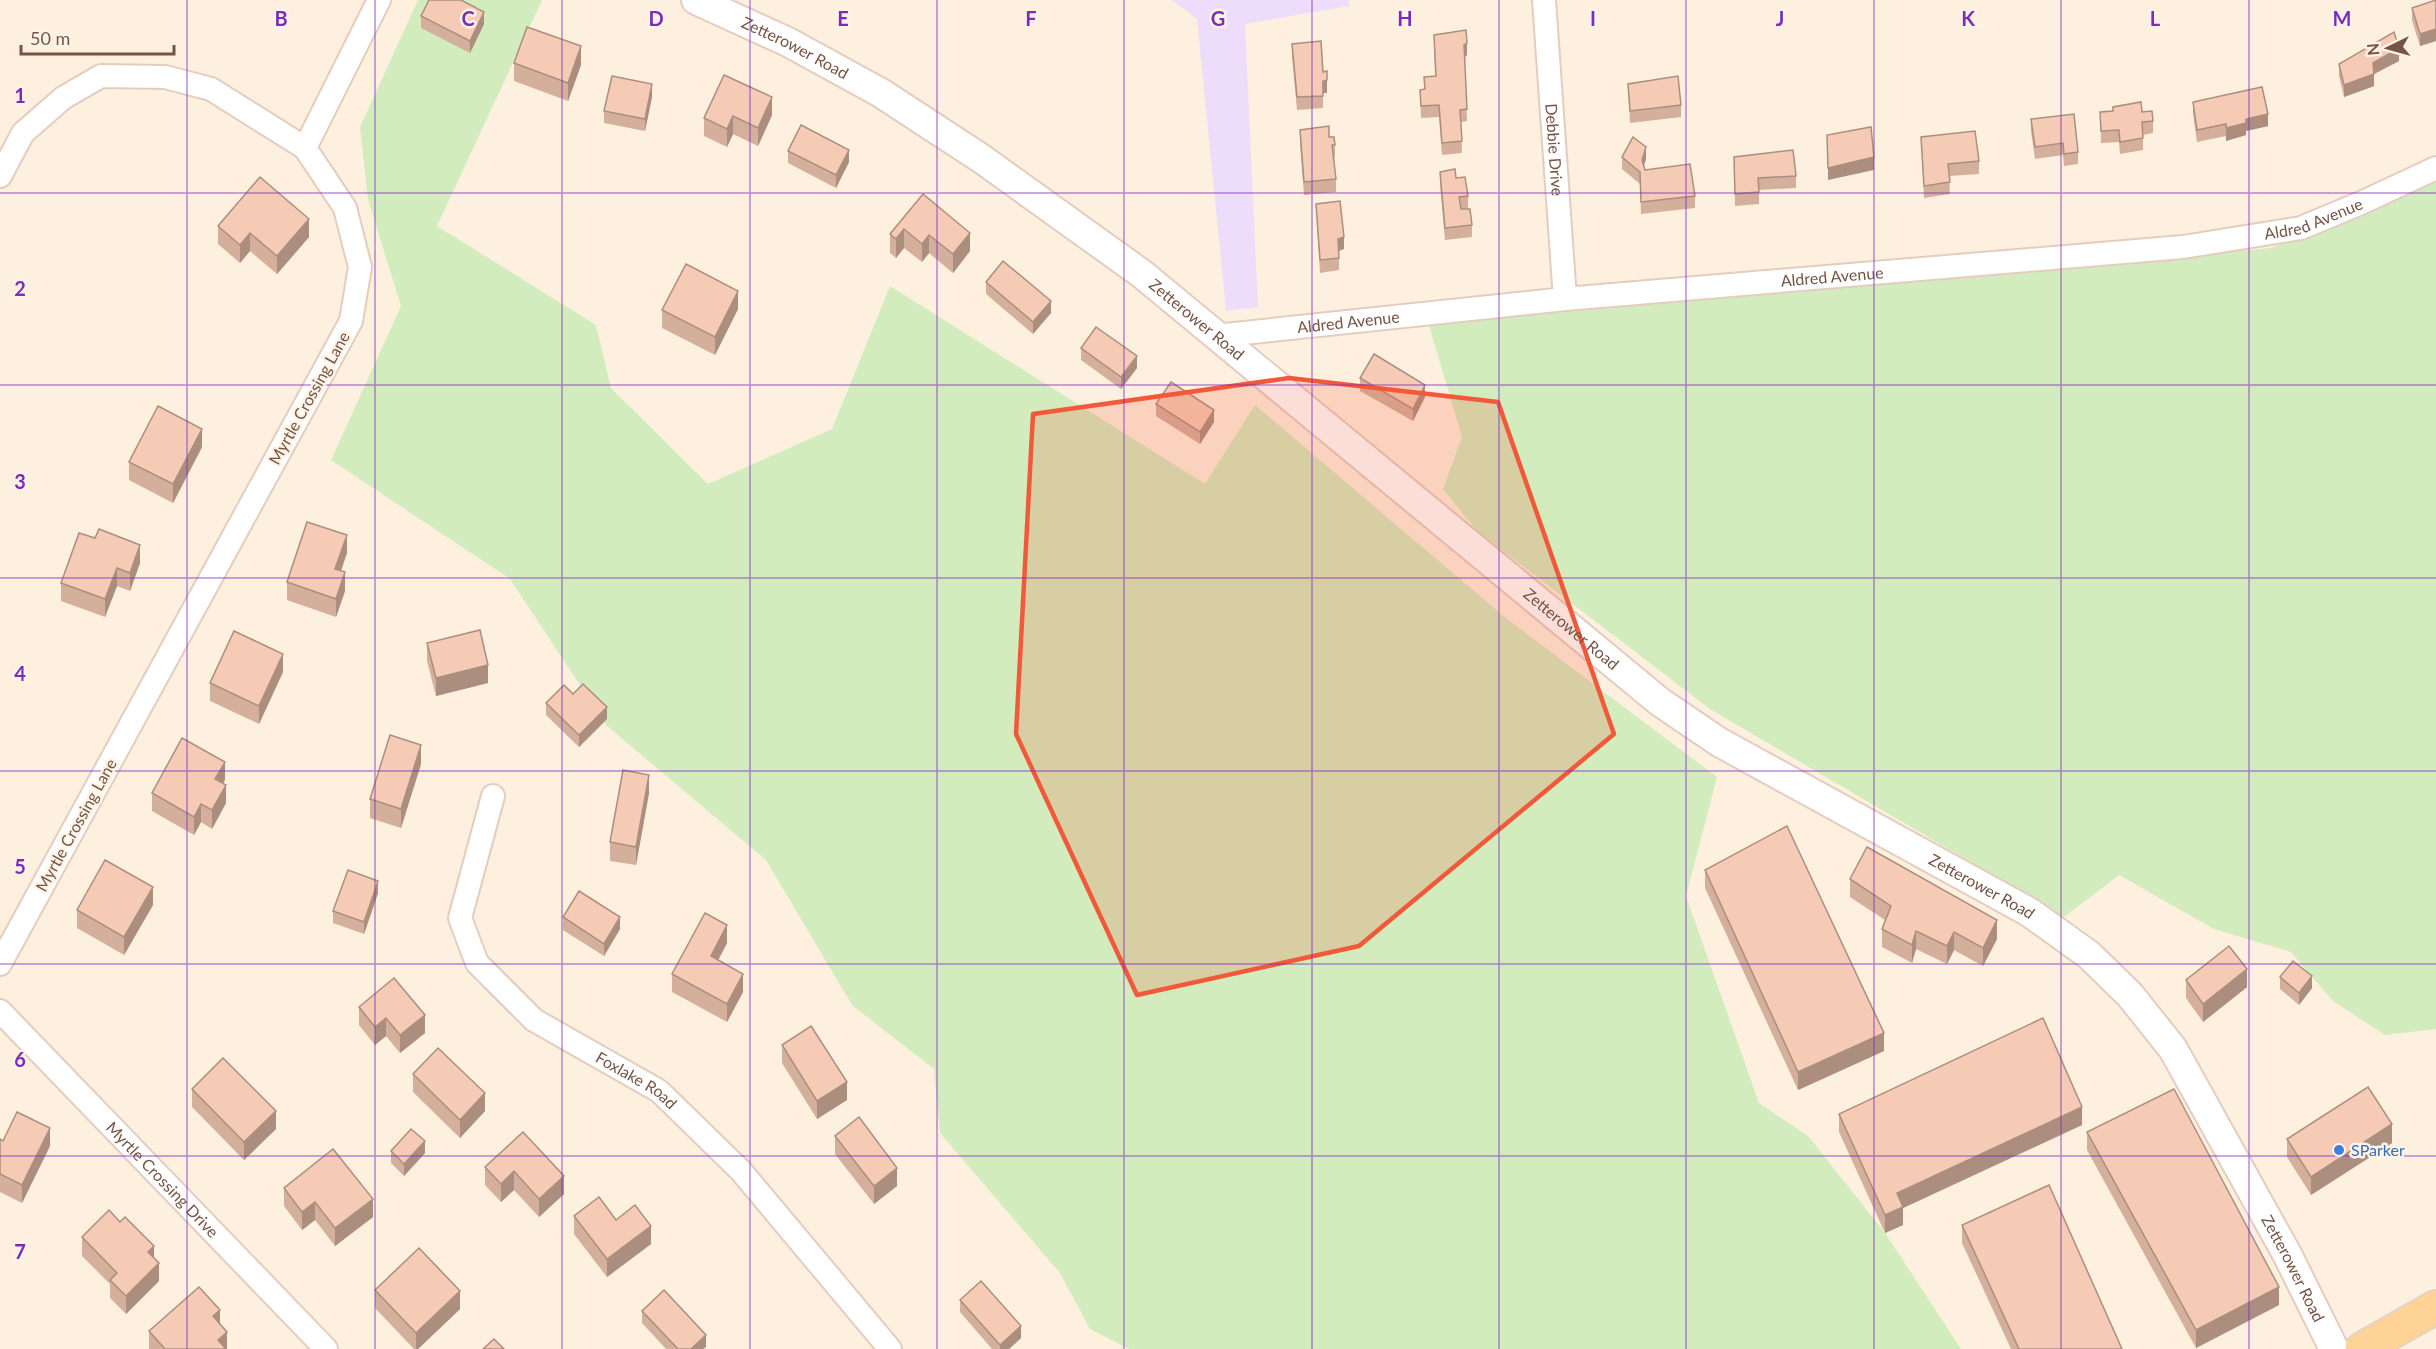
<svg xmlns="http://www.w3.org/2000/svg" width="2436" height="1349" font-family="Lato,sans-serif">
  <rect width="100%" height="100%" fill="#fef0df"/>
  <polygon fill="#edddfa" points="1172,0 1349,0 1349,6 1245,24 1258,307 1226,311 1197,19"/>
  <g fill="#d3ecbd">
    <polygon points="418,0 542,0 437,226 596,325 611,388 708,484 832,429 890,286 1205,484 1255,405 1507,619 1717,777 1686,896 1759,1103 1808,1136 1885,1233 1961,1349 1129,1349 1090,1329 1060,1273 940,1133 934,1069 852,1005 766,860 607,726 510,579 331,460 401,306 368,200 360,127"/>
    <polygon points="2436,176 2436,1029 2385,1035 2333,1001 2291,952 2214,929 2119,875 2064,917 1710,709 1477,531 1443,489 1462,437 1428,322 2271,248 2364,213"/>
  </g>
  <g fill="none" stroke-linecap="round" stroke-linejoin="round">
    <defs>
      <g id="minor">
        <path id="s1" d="M1544,0L1565,299"/>
        <polyline points="305,148 379,0"/>
        <polyline points="0,176 23,133 63,98 101,76 165,77 211,89 305,148 345,208 360,267 351,321 0,964"/>
        <path id="s2" d="M1215,336L1565,299L2183,247L2301,228L2361,203L2436,168"/>
        <path id="s3" d="M493,796L460,918L477,963L534,1020L659,1091L741,1171L890,1349"/>
        <path id="s4" d="M0,1011L326,1349"/>
      </g>
      <g id="tertiary">
        <path id="s5" d="M696,0L788,42L881,93L982,159L1142,274L1660,702L1719,742L2029,912L2089,955L2130,995L2173,1049L2288,1256L2334,1349"/>
      </g>
      <polyline id="primary" points="2362,1349 2436,1307"/>
    </defs>
    <use href="#minor" stroke="#e4cdbe" stroke-width="26"/>
    <use href="#tertiary" stroke="#e4cdbe" stroke-width="32"/>
    <use href="#primary" stroke="#dbd3cf" stroke-width="36"/>
    <use href="#minor" stroke="#fff" stroke-width="22"/>
    <use href="#tertiary" stroke="#fff" stroke-width="28"/>
    <use href="#primary" stroke="#ffd295" stroke-width="33"/>
  </g>
  <g fill="#d3af9c">
    <polygon points="2436,1 2436,41 2420,46 2412,20 2412,8"/>
    <polygon points="421,16 484,24 470,53 421,28"/>
    <polygon points="1434,35 1467,55 1465,57 1467,121 1461,122 1462,153 1442,155 1439,117 1421,118 1420,90 1424,89 1435,76"/>
    <polygon points="1292,44 1323,72 1327,93 1323,93 1323,108 1297,110 1292,56"/>
    <polygon points="2399,61 2374,74 2374,86 2344,97 2339,76 2339,64"/>
    <polygon points="514,63 581,65 568,101 514,81"/>
    <polygon points="1628,84 1681,105 1681,117 1630,123"/>
    <polygon points="652,97 645,131 604,123 604,111"/>
    <polygon points="2193,102 2268,126 2246,131 2246,135 2226,141 2226,136 2197,142 2193,114"/>
    <polygon points="2100,112 2142,112 2153,121 2153,133 2143,135 2143,150 2120,154 2119,142 2101,143"/>
    <polygon points="772,115 758,146 733,134 727,147 704,136 704,118"/>
    <polygon points="2031,119 2078,152 2078,164 2064,166 2063,155 2035,159 2031,131"/>
    <polygon points="1300,130 1329,137 1335,145 1335,157 1334,157 1336,179 1336,192 1304,195 1300,143"/>
    <polygon points="1921,137 1979,161 1979,174 1949,176 1950,194 1924,198"/>
    <polygon points="788,151 849,162 836,188 788,163"/>
    <polygon points="1622,157 1646,159 1644,165 1645,170 1695,196 1695,208 1641,214 1640,184 1622,169"/>
    <polygon points="1734,157 1796,176 1796,188 1759,190 1759,204 1735,206"/>
    <polygon points="1440,172 1456,178 1468,196 1468,208 1461,209 1472,225 1472,237 1445,240 1440,184"/>
    <polygon points="923,194 970,251 953,273 929,253 922,262 904,248 896,258 890,253 890,234"/>
    <polygon points="1316,204 1344,249 1339,251 1339,270 1320,273"/>
    <polygon points="218,226 309,237 277,274 250,251 240,263 218,244"/>
    <polygon points="986,282 1051,313 1033,334 986,294"/>
    <polygon points="738,309 715,355 662,328 662,310"/>
    <polygon points="1081,348 1137,368 1121,389 1081,360"/>
    <polygon points="1360,378 1425,397 1413,421 1360,391"/>
    <polygon points="1156,404 1214,422 1200,444 1156,416"/>
    <polygon points="202,447 173,503 129,480 129,462"/>
    <polygon points="79,533 140,563 130,591 117,586 105,617 61,601 61,583"/>
    <polygon points="347,553 341,571 345,591 336,617 287,600 287,582"/>
    <polygon points="427,643 488,683 436,696 427,661"/>
    <polygon points="283,672 259,724 210,701 210,683"/>
    <polygon points="573,694 607,719 579,747 546,715 546,703"/>
    <polygon points="421,764 401,828 370,818 370,799"/>
    <polygon points="225,780 223,783 226,803 212,829 201,822 194,835 152,811 152,793"/>
    <polygon points="649,793 636,865 610,861 610,842"/>
    <polygon points="1705,870 1884,1051 1798,1090 1705,888"/>
    <polygon points="1850,879 1997,939 1983,966 1954,950 1947,964 1916,949 1912,963 1882,947 1882,929 1885,920 1850,897"/>
    <polygon points="378,893 364,934 333,923 333,911"/>
    <polygon points="153,905 124,955 77,928 77,910"/>
    <polygon points="563,917 620,929 604,956 563,930"/>
    <polygon points="727,943 718,960 743,992 727,1022 672,992 672,974"/>
    <polygon points="2280,977 2312,988 2299,1005 2280,989"/>
    <polygon points="2186,980 2247,987 2203,1022 2186,998"/>
    <polygon points="359,1007 425,1033 400,1053 386,1036 375,1045 359,1025"/>
    <polygon points="782,1045 847,1100 817,1119 782,1063"/>
    <polygon points="413,1074 485,1111 460,1138 413,1092"/>
    <polygon points="192,1089 276,1129 244,1160 192,1107"/>
    <polygon points="1839,1114 2082,1125 1903,1208 1903,1225 1885,1233 1839,1132"/>
    <polygon points="523,1132 564,1194 539,1217 514,1190 501,1202 485,1185 485,1167"/>
    <polygon points="2087,1132 2279,1305 2196,1348 2087,1150"/>
    <polygon points="835,1136 897,1186 874,1204 835,1154"/>
    <polygon points="0,1139 3,1141 50,1146 22,1203 0,1192"/>
    <polygon points="2287,1139 2392,1143 2311,1195 2287,1157"/>
    <polygon points="391,1151 425,1153 404,1176 391,1163"/>
    <polygon points="284,1188 373,1217 335,1246 315,1220 302,1230 284,1206"/>
    <polygon points="574,1216 651,1244 607,1277 574,1234"/>
    <polygon points="1962,1225 2122,1349 2011,1349 1962,1243"/>
    <polygon points="82,1237 154,1258 159,1281 126,1314 110,1298 110,1284 82,1256"/>
    <polygon points="375,1290 460,1309 418,1349 414,1349 375,1308"/>
    <polygon points="960,1300 1021,1338 1009,1349 992,1349 960,1312"/>
    <polygon points="642,1311 706,1347 703,1349 666,1349 642,1323"/>
    <polygon points="220,1323 227,1349 149,1349 149,1331"/>
  </g>
  <g fill="#ac8e7f">
    <polygon points="484,12 484,24 470,53 470,41"/>
    <polygon points="2436,29 2436,41 2420,46 2420,34"/>
    <polygon points="1467,43 1467,55 1464,57 1464,45"/>
    <polygon points="581,46 581,65 568,101 568,83"/>
    <polygon points="2399,48 2399,61 2374,74 2374,86 2344,97 2344,85 2373,63"/>
    <polygon points="1327,80 1327,93 1323,93 1323,81"/>
    <polygon points="652,84 652,97 645,131 645,119"/>
    <polygon points="772,97 772,115 758,146 758,128"/>
    <polygon points="2268,114 2268,126 2246,131 2246,135 2226,141 2226,128 2246,119"/>
    <polygon points="733,116 733,134 727,147 727,129"/>
    <polygon points="1646,147 1646,159 1642,172 1642,160"/>
    <polygon points="849,150 849,162 836,188 836,175"/>
    <polygon points="1874,157 1874,170 1828,180 1828,168"/>
    <polygon points="309,219 309,237 277,274 277,256"/>
    <polygon points="904,229 904,248 896,258 896,239"/>
    <polygon points="250,233 250,251 240,263 240,245"/>
    <polygon points="970,233 970,251 953,273 953,254"/>
    <polygon points="929,235 929,253 922,262 922,244"/>
    <polygon points="1344,237 1344,249 1338,251 1338,239"/>
    <polygon points="738,291 738,309 715,355 715,337"/>
    <polygon points="1051,301 1051,313 1033,334 1033,322"/>
    <polygon points="1137,356 1137,368 1121,389 1121,377"/>
    <polygon points="1425,385 1425,397 1413,421 1413,409"/>
    <polygon points="1214,410 1214,422 1200,444 1200,432"/>
    <polygon points="202,429 202,447 173,503 173,484"/>
    <polygon points="347,535 347,553 335,587 335,569"/>
    <polygon points="140,545 140,563 130,591 130,573"/>
    <polygon points="117,568 117,586 105,617 105,599"/>
    <polygon points="345,572 345,591 336,617 336,599"/>
    <polygon points="283,654 283,672 259,724 259,706"/>
    <polygon points="488,665 488,683 436,696 436,678"/>
    <polygon points="607,707 607,719 579,747 579,735"/>
    <polygon points="421,745 421,764 401,828 401,809"/>
    <polygon points="225,762 225,780 215,797 215,779"/>
    <polygon points="649,775 649,793 636,865 636,847"/>
    <polygon points="226,785 226,803 212,829 212,810"/>
    <polygon points="201,804 201,822 194,835 194,817"/>
    <polygon points="378,881 378,893 364,934 364,922"/>
    <polygon points="153,887 153,905 124,955 124,937"/>
    <polygon points="620,917 620,929 604,956 604,944"/>
    <polygon points="1997,920 1997,939 1983,966 1983,948"/>
    <polygon points="727,925 727,943 711,974 711,956"/>
    <polygon points="1916,931 1916,949 1912,963 1912,945"/>
    <polygon points="1954,932 1954,950 1947,964 1947,946"/>
    <polygon points="2247,969 2247,987 2203,1022 2203,1004"/>
    <polygon points="743,974 743,992 727,1022 727,1004"/>
    <polygon points="2312,976 2312,988 2299,1005 2299,993"/>
    <polygon points="425,1015 425,1033 400,1053 400,1035"/>
    <polygon points="386,1018 386,1036 375,1045 375,1027"/>
    <polygon points="1884,1033 1884,1051 1798,1090 1798,1072"/>
    <polygon points="847,1082 847,1100 817,1119 817,1101"/>
    <polygon points="485,1093 485,1111 460,1138 460,1120"/>
    <polygon points="2082,1107 2082,1125 1903,1208 1903,1225 1885,1233 1885,1215 1897,1193"/>
    <polygon points="276,1111 276,1129 244,1160 244,1142"/>
    <polygon points="2392,1124 2392,1143 2311,1195 2311,1177"/>
    <polygon points="50,1128 50,1146 22,1203 22,1185"/>
    <polygon points="425,1141 425,1153 404,1176 404,1164"/>
    <polygon points="897,1168 897,1186 874,1204 874,1186"/>
    <polygon points="514,1171 514,1190 501,1202 501,1184"/>
    <polygon points="564,1176 564,1194 539,1217 539,1199"/>
    <polygon points="373,1199 373,1217 335,1246 335,1228"/>
    <polygon points="315,1202 315,1220 302,1230 302,1212"/>
    <polygon points="651,1226 651,1244 607,1277 607,1259"/>
    <polygon points="154,1246 154,1264 148,1252"/>
    <polygon points="159,1263 159,1281 126,1314 126,1296"/>
    <polygon points="2279,1287 2279,1305 2196,1348 2196,1330"/>
    <polygon points="460,1291 460,1309 418,1349 416,1349 416,1333"/>
    <polygon points="220,1310 220,1328 213,1316"/>
    <polygon points="1021,1326 1021,1338 1009,1349 1000,1349 1000,1345"/>
    <polygon points="227,1332 227,1349 218,1349 218,1340"/>
    <polygon points="706,1335 706,1347 703,1349 691,1349"/>
  </g>
  <g fill="#f5cbb5" stroke="#ac8e7f" stroke-width="1.5">
    <polygon points="429,0 461,0 484,12 470,41 421,16"/>
    <polygon points="2436,0 2436,29 2420,34 2412,8"/>
    <polygon points="527,27 581,46 568,83 514,63"/>
    <polygon points="1466,30 1467,43 1464,45 1467,109 1460,110 1462,141 1442,143 1439,105 1421,106 1420,90 1425,89 1424,77 1436,76 1434,35"/>
    <polygon points="2394,32 2399,48 2373,63 2374,74 2344,85 2339,64"/>
    <polygon points="1321,41 1323,72 1327,71 1327,80 1323,81 1323,96 1297,97 1292,44"/>
    <polygon points="724,75 772,97 758,128 733,116 727,129 704,118"/>
    <polygon points="612,76 652,84 645,119 604,111"/>
    <polygon points="1678,76 1681,105 1630,111 1628,84"/>
    <polygon points="2262,87 2268,114 2246,119 2246,123 2226,128 2226,124 2197,130 2193,102"/>
    <polygon points="2141,102 2142,112 2152,111 2153,121 2142,122 2143,138 2120,142 2119,130 2101,131 2100,112 2113,111 2113,107"/>
    <polygon points="2074,114 2078,152 2064,154 2063,143 2035,147 2031,119"/>
    <polygon points="801,125 849,150 836,175 788,151"/>
    <polygon points="1329,126 1329,137 1334,137 1335,145 1332,145 1336,179 1304,182 1300,130"/>
    <polygon points="1871,127 1874,157 1828,168 1827,135"/>
    <polygon points="1975,131 1979,161 1948,164 1950,182 1924,186 1921,137"/>
    <polygon points="1633,137 1646,147 1642,160 1645,170 1690,164 1695,196 1641,202 1640,172 1622,157"/>
    <polygon points="1793,150 1796,176 1758,178 1759,192 1735,194 1734,157"/>
    <polygon points="1455,169 1456,178 1465,177 1468,196 1459,197 1461,209 1470,209 1472,225 1445,228 1440,172"/>
    <polygon points="260,177 309,219 277,256 250,233 240,245 218,226"/>
    <polygon points="923,194 970,233 953,254 929,235 922,244 904,229 896,239 890,234"/>
    <polygon points="1340,201 1344,237 1338,239 1339,258 1320,260 1316,204"/>
    <polygon points="1003,261 1051,301 1033,322 986,282"/>
    <polygon points="686,264 738,291 715,337 662,310"/>
    <polygon points="1096,327 1137,356 1121,377 1081,348"/>
    <polygon points="1374,354 1425,385 1413,409 1360,378"/>
    <polygon points="1171,382 1214,410 1200,432 1156,404"/>
    <polygon points="158,406 202,429 173,484 129,462"/>
    <polygon points="307,522 347,535 335,569 345,572 336,599 287,582"/>
    <polygon points="99,529 140,545 130,573 117,568 105,599 61,583 79,533 95,538"/>
    <polygon points="480,630 488,665 436,678 427,643"/>
    <polygon points="234,631 283,654 259,706 210,683"/>
    <polygon points="583,684 607,707 579,735 546,703 564,685 573,694"/>
    <polygon points="390,735 421,745 401,809 370,799"/>
    <polygon points="182,738 225,762 215,779 226,785 212,810 201,804 194,817 152,793"/>
    <polygon points="623,770 649,775 636,847 610,842"/>
    <polygon points="1787,826 1884,1033 1798,1072 1705,870"/>
    <polygon points="1867,847 1997,920 1983,948 1954,932 1947,946 1916,931 1912,945 1882,929 1891,906 1850,879"/>
    <polygon points="105,860 153,887 124,937 77,910"/>
    <polygon points="348,870 378,881 364,922 333,911"/>
    <polygon points="579,891 620,917 604,944 563,917"/>
    <polygon points="705,913 727,925 711,956 743,974 727,1004 672,974"/>
    <polygon points="2229,946 2247,969 2203,1004 2186,980"/>
    <polygon points="2293,961 2312,976 2299,993 2280,977"/>
    <polygon points="394,978 425,1015 400,1035 386,1018 375,1027 359,1007"/>
    <polygon points="2043,1018 2082,1107 1897,1193 1903,1207 1885,1215 1839,1114"/>
    <polygon points="811,1026 847,1082 817,1101 782,1045"/>
    <polygon points="438,1048 485,1093 460,1120 413,1074"/>
    <polygon points="223,1058 276,1111 244,1142 192,1089"/>
    <polygon points="2368,1087 2392,1124 2311,1177 2287,1139"/>
    <polygon points="2174,1089 2279,1287 2196,1330 2087,1132"/>
    <polygon points="17,1112 50,1128 22,1185 0,1174 0,1139 3,1141"/>
    <polygon points="859,1117 897,1168 874,1186 835,1136"/>
    <polygon points="411,1129 425,1141 404,1164 391,1151"/>
    <polygon points="523,1132 564,1176 539,1199 514,1171 501,1184 485,1167"/>
    <polygon points="333,1149 373,1199 335,1228 315,1202 302,1212 284,1188"/>
    <polygon points="2049,1185 2122,1349 2019,1349 1962,1225"/>
    <polygon points="599,1197 616,1220 635,1205 651,1226 607,1259 574,1216"/>
    <polygon points="109,1210 120,1222 125,1217 154,1246 148,1252 159,1263 126,1296 110,1280 117,1273 82,1237"/>
    <polygon points="419,1248 460,1291 416,1333 375,1290"/>
    <polygon points="981,1281 1021,1326 1000,1345 960,1300"/>
    <polygon points="199,1287 220,1310 213,1316 227,1332 218,1340 225,1348 224,1349 165,1349 149,1331"/>
    <polygon points="664,1290 706,1335 691,1349 678,1349 642,1311"/>
    <polygon points="494,1339 504,1349 483,1349"/>
  </g>
  <path fill="#f1593b" fill-opacity="0.2" stroke="#f1593b" stroke-width="4.5" stroke-linejoin="round" d="M1289,378L1498,402L1614,734L1359,946L1137,995L1016,734L1033,414Z"/>
  <path fill="none" stroke="#7b2cbf" stroke-width="1.5" stroke-opacity="0.55" d="M187,0V1349M375,0V1349M562,0V1349M750,0V1349M937,0V1349M1124,0V1349M1312,0V1349M1499,0V1349M1686,0V1349M1874,0V1349M2061,0V1349M2249,0V1349M0,193H2436M0,385H2436M0,578H2436M0,771H2436M0,964H2436M0,1156H2436"/>
  <circle fill="#3f7fe0" stroke="#fff4e7" stroke-width="2" cx="2339" cy="1150" r="6"/>
  <g text-anchor="middle" stroke-width="5" stroke-linejoin="round" paint-order="stroke">
    <g font-size="16" fill="#765445" stroke="#fff4e7">
      <text dy="6" stroke="none"><textPath href="#s5" startOffset="110">Zetterower Road</textPath></text>
      <text dy="6" stroke="none"><textPath href="#s1" startOffset="150">Debbie Drive</textPath></text>
      <text dy="6" stroke="none"><textPath href="#s2" startOffset="1106">Aldred Avenue</textPath></text>
      <text dy="6" stroke="none"><textPath href="#s2" startOffset="620">Aldred Avenue</textPath></text>
      <text dy="6" stroke="none"><textPath href="#s5" startOffset="596">Zetterower Road</textPath></text>
      <text dy="6" stroke="none"><textPath href="#s2" startOffset="134">Aldred Avenue</textPath></text>
      <text transform="translate(309 398) rotate(-61)" y="6">Myrtle Crossing Lane</text>
      <text dy="6" stroke="none"><textPath href="#s5" startOffset="1082">Zetterower Road</textPath></text>
      <text transform="translate(76 825) rotate(-61)" y="6">Myrtle Crossing Lane</text>
      <text dy="6" stroke="none"><textPath href="#s5" startOffset="1568">Zetterower Road</textPath></text>
      <text dy="6" stroke="none"><textPath href="#s3" startOffset="374">Foxlake Road</textPath></text>
      <text dy="6" stroke="none"><textPath href="#s4" startOffset="234">Myrtle Crossing Drive</textPath></text>
      <text dy="6" stroke="none"><textPath href="#s5" startOffset="2072">Zetterower Road</textPath></text>
    </g>
    <g font-size="16" fill="#366cbe" stroke="#fff4e7" text-anchor="start">
      <text x="2351" y="1156">SParker</text>
    </g>
  </g>
  <g font-size="20" text-anchor="middle" font-weight="bold" fill="#7b2cbf" stroke="#fff4e7" stroke-width="5" stroke-linejoin="round" paint-order="stroke">
    <text x="281" y="26">B</text>
    <text x="468" y="26">C</text>
    <text x="656" y="26">D</text>
    <text x="843" y="26">E</text>
    <text x="1031" y="26">F</text>
    <text x="1218" y="26">G</text>
    <text x="1405" y="26">H</text>
    <text x="1593" y="26">I</text>
    <text x="1780" y="26">J</text>
    <text x="1968" y="26">K</text>
    <text x="2155" y="26">L</text>
    <text x="2342" y="26">M</text>
    <text x="20" y="103">1</text>
    <text x="20" y="296">2</text>
    <text x="20" y="489">3</text>
    <text x="20" y="681">4</text>
    <text x="20" y="874">5</text>
    <text x="20" y="1067">6</text>
    <text x="20" y="1259">7</text>
  </g>
  <g transform="translate(2388 48) rotate(265)" stroke="#fff4e7" stroke-width="4.5" paint-order="stroke">
  <path d="M0-4.5L10 22L0 15L-10 22Z" fill="#765445"/>
  <text y="-9" font-size="16" font-weight="bold" text-anchor="middle" fill="#765445">N</text>
  </g>
  <path d="M21 45v9h153v-9" fill="none" stroke="#765445" stroke-width="3"/>
  <text x="30" y="45" font-size="18" fill="#765445" stroke="#fff4e7" stroke-width="4.5" paint-order="stroke">50 m</text>
</svg>
